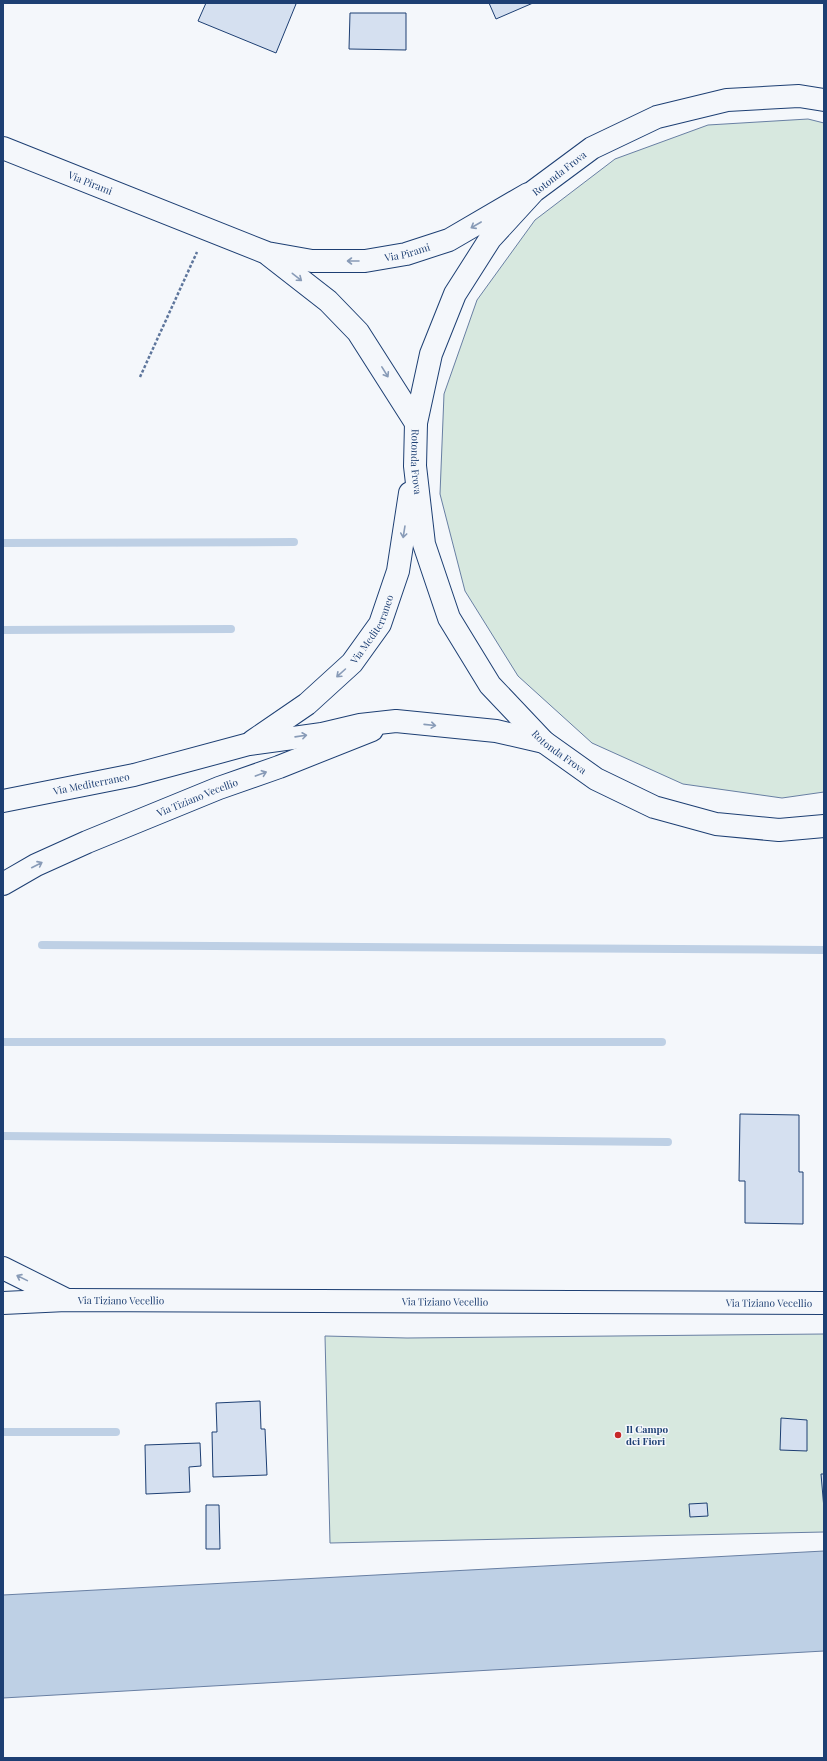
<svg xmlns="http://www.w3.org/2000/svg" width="827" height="1761" font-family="'Playfair Display',serif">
  <rect width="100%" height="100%" fill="#f4f7fb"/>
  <g fill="#d7e8df" stroke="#687fa3">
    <polygon points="808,119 824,123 824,792 782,798 683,784 592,743 518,676 465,591 440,494 444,394 477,300 535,220 615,159 708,125"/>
    <polygon points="824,1334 824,1532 330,1543 325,1336 407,1338"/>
  </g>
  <polygon fill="#bed0e5" stroke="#687fa3" points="824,1551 824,1651 3,1698 3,1595"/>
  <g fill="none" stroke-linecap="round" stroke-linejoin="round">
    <g stroke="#bed0e5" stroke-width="8">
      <polyline points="3,543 294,542"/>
      <polyline points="3,630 231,629"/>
      <polyline points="42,945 824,950"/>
      <polyline points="3,1042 662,1042"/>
      <polyline points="3,1136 668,1142"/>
      <polyline points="3,1432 116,1432"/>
    </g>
  </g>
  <g fill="#d5e0f0" stroke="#1d3f73">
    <polygon points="206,3 293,3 296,4 276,53 198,21"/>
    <polygon points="489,3 533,3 496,19"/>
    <polygon points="350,13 406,13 406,50 349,49"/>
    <polygon points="740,1114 799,1115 799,1172 803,1172 803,1224 745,1223 745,1181 739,1181"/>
    <polygon points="260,1401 261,1429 265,1429 267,1475 213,1477 212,1432 217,1432 216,1403"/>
    <polygon points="781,1418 807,1420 807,1451 780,1450"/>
    <polygon points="200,1443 201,1466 189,1467 190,1492 146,1494 145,1445"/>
    <polygon points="821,1474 824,1474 824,1509"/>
    <polygon points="707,1503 708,1516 690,1517 689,1504"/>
    <polygon points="206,1505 219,1505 220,1549 206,1549"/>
  </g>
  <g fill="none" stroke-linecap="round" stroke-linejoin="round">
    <defs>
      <g id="minor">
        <path id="s1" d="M3,884L36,865L87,842L219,788L279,767L372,730"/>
        <polyline points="3,1268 65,1299"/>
        <path id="s2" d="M3,1303L66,1300L824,1303"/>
      </g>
      <g id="tertiary">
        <path id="s3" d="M3,148L267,253L312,261H365L406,254L449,240L528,194"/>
        <polyline points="269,255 328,301 358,332 416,423"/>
      </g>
      <g id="primary">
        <path id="s4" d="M824,100L799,96L727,100L657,117L592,148L534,191L490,239L455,294L431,354L416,423L415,466L424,544L449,618L490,685L544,742L596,779L654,807L716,824L779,830L824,826"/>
        <path id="s5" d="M253,741L307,704L352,663L380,624L398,571L410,493"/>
        <path id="s6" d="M3,801L134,775L249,744L322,734L360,725L396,721L496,731L544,742"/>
      </g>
    </defs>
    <use href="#minor" stroke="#1d3f73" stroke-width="24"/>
    <use href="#tertiary" stroke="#1d3f73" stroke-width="24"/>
    <use href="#primary" stroke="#1d3f73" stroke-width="24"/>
    <polyline stroke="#5e769c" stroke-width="2.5" stroke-dasharray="3 2" stroke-linecap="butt" points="140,377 197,252"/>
    <use href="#minor" stroke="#f4f7fb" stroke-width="22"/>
    <use href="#tertiary" stroke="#f4f7fb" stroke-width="22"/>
    <use href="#primary" stroke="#f4f7fb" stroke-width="22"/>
  </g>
  <defs><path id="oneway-shaft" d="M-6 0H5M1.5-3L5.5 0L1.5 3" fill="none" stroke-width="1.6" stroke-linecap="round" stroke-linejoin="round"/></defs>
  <g stroke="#889bb7">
    <use href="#oneway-shaft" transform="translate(476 225) rotate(150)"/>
    <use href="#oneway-shaft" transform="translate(353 261) rotate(180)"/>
    <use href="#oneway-shaft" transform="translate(297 277) rotate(38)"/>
    <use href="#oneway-shaft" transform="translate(385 372) rotate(58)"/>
    <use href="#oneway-shaft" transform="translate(404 532) rotate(99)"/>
    <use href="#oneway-shaft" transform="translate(341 673) rotate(138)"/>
    <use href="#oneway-shaft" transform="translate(430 725) rotate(6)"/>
    <use href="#oneway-shaft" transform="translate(301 736) rotate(-8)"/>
    <use href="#oneway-shaft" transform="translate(261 774) rotate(-20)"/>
    <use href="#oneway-shaft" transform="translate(37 865) rotate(-27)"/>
    <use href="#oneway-shaft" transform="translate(22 1278) rotate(-154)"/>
  </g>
  <circle fill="#c62828" stroke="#f4f7fb" stroke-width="1.5" cx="618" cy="1435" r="4"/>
  <g text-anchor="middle" stroke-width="3" stroke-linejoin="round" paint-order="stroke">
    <g font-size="10" fill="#1d3f73" stroke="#f4f7fb">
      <text transform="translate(559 173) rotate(-38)" y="4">Rotonda Frova</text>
      <text dy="4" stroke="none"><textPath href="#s3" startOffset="94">Via Pirami</textPath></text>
      <text dy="4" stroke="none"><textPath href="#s3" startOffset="426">Via Pirami</textPath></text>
      <text dy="4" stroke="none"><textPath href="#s4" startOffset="618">Rotonda Frova</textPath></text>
      <text dy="4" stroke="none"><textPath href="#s5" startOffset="166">Via Mediterraneo</textPath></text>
      <text dy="4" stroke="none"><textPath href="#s4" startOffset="954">Rotonda Frova</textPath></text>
      <text dy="4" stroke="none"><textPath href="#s6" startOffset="90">Via Mediterraneo</textPath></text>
      <text dy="4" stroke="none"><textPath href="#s1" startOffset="213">Via Tiziano Vecellio</textPath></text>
      <text dy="4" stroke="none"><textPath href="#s2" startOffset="118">Via Tiziano Vecellio</textPath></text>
      <text dy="4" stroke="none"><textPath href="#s2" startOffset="442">Via Tiziano Vecellio</textPath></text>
      <text dy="4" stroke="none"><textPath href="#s2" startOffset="766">Via Tiziano Vecellio</textPath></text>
    </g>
    <g font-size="10" font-weight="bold" fill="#1d3f73" stroke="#f4f7fb" text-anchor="start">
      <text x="626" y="1433">Il Campo<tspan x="626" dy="12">dei Fiori</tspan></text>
    </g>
  </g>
  <rect width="827" height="1761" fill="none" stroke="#1d3f73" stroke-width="8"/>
</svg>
